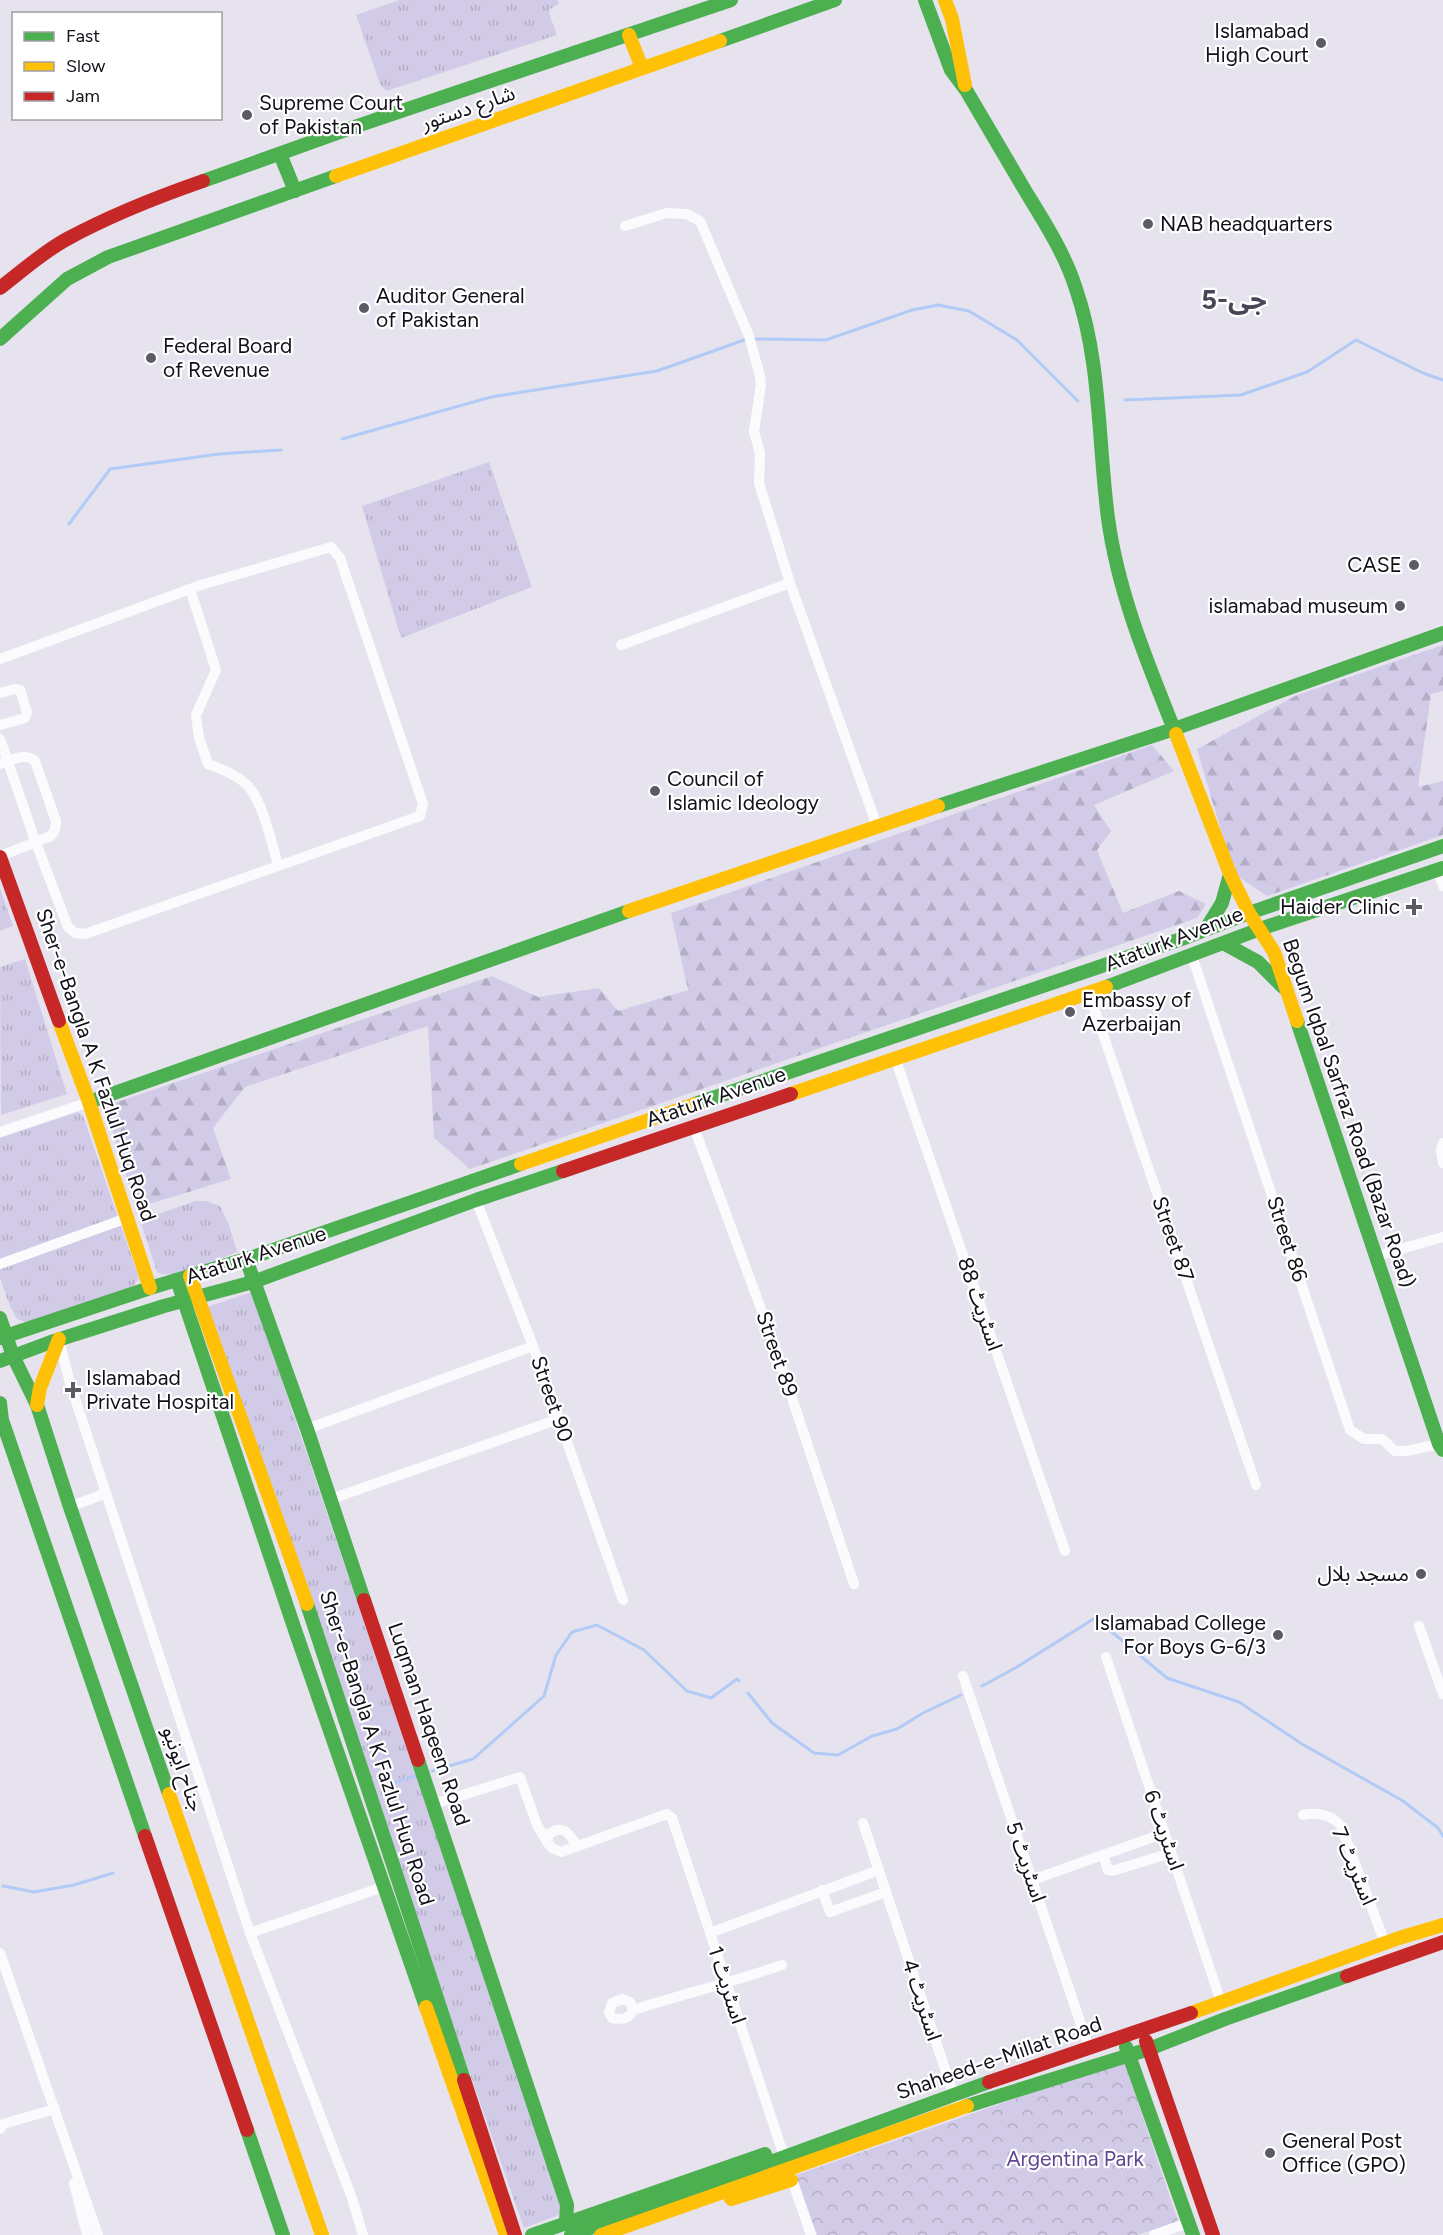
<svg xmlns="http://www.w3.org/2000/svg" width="1443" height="2235" font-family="Figtree,'Noto Sans Arabic',sans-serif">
  <defs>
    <pattern id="grass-tufts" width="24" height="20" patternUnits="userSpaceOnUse" patternTransform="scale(1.5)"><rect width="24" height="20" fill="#d2cbe7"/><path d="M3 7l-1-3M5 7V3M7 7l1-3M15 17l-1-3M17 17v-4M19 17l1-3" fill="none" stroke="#b3adc5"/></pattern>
    <pattern id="forest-firs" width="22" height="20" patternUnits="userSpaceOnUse" patternTransform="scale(1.5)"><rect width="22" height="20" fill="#d2cbe7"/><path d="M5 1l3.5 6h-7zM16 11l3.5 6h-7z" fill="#b3adc5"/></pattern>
    <pattern id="park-crowns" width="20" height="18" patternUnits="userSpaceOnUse" patternTransform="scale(1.5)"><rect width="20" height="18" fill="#d2cbe7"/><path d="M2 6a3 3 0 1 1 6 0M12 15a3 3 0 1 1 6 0" fill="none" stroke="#b3adc5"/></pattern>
  </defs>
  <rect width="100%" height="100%" fill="#e6e3ef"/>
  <g fill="url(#grass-tufts)">
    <polygon points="400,0 558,0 559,4 550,9 549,13 557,35 386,91 380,84 356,15"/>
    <polygon points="489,462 532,587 401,638 362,506"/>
    <polygon points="0,888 13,926 0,931"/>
    <polygon points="25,959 67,1094 1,1115 0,967"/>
    <polygon points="78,1112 83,1116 139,1278 134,1285 127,1290 31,1324 17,1319 10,1306 0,1278 0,1138"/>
    <path d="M196,1201H206L220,1206L229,1225L237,1252C218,1259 175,1282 157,1272L140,1220Z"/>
    <polygon points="252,1292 564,2213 524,2228 201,1309"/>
  </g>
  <g fill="url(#forest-firs)">
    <polygon points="1443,645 1443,691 1431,694 1418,787 1443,781 1443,835 1267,896 1234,874 1197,749 1297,695"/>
    <polygon points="1152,745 1174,771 1094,805 1111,831 1097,850 1123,913 1179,891 1206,904 1197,918 470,1169 434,1138 428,1026 245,1087 213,1128 231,1179 136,1208 105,1106 492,976 538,997 599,988 618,1011 688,990 671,913"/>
  </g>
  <polygon fill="url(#park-crowns)" points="1124,2061 1178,2221 1138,2235 817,2235 796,2175"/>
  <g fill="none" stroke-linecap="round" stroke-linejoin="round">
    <g stroke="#b1caf6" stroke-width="3">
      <polyline points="753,339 826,340 912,310 938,305 969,311 1017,340 1078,401"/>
      <polyline points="1125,400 1241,395 1307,372 1356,340 1423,373 1443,380"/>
      <polyline points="342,439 491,397 657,371 747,339"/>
      <polyline points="69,524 110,469 219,454 281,450"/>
      <polyline points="982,1686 1017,1667 1095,1618 1167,1678 1239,1702 1302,1744 1403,1801 1438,1828 1443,1836"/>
      <polyline points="748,1693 772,1723 814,1753 838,1755 872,1736 897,1729 923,1713 961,1695"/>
      <polyline points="432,1771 473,1759 544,1696 556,1655 572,1632 597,1625 644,1650 687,1691 711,1698 737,1679 739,1681"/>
      <polyline points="389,1784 415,1776"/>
      <polyline points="3,1886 34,1892 74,1885 113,1873"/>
    </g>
    <g stroke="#fbfbfd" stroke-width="10">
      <polyline points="625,226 667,213 687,214 700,221 749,336 760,376 761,385 754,431 760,454 759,483 790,583 877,826"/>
      <path d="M190,589L216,670L196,715L199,738L208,764C221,769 237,775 247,785C262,799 272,844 278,865"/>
      <polyline points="621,645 790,583"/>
      <polyline points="0,659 201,585 331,547 340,558 423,804 420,816 85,934 75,933 68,927 36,843 0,739"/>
      <polyline points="0,693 15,689 20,690 27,712 25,718 0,725"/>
      <path d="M0,764C12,760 25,752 35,761L56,821L55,830L51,836L0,856"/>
      <polyline points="1437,869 1443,886"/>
      <polyline points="1192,956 1350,1430 1364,1439 1382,1439 1395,1451 1407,1451 1439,1444"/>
      <polyline points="1089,993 1256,1485"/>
      <polyline points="895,1058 1065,1551"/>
      <polyline points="694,1127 774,1344 854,1584"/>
      <polyline points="0,1132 89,1102"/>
      <polyline points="1443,1143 1441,1150 1443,1163"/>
      <polyline points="476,1200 533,1346 623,1600"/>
      <polyline points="1376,1256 1443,1237"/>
      <polyline points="0,1264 127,1218"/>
      <polyline points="59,1340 70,1383 250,1933 352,2198 363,2235"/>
      <polyline points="307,1429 533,1346"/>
      <polyline points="331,1499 559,1419"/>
      <polyline points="70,1507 106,1493"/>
      <polyline points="1419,1626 1443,1694"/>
      <polyline points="1106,1657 1221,2002"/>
      <polyline points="963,1676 1089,2048"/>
      <polyline points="434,1804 520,1777 537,1825 547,1842"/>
      <path d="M1303,1815C1317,1812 1333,1815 1341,1826L1385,1943"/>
      <polyline points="863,1823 955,2099"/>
      <path d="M577,1846C569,1833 564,1824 549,1834L547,1842L552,1848L561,1852L667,1814L672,1818L784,2156"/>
      <polyline points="1103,1855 1108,1870 1112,1871 1171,1853"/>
      <polyline points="1032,1880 1165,1833"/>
      <polyline points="822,1890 830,1912 886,1892"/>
      <polyline points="250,1933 383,1887"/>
      <polyline points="710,1933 879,1870"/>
      <polyline points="0,1953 98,2235"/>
      <path d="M633,2010L630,2002L622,1999L612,2003L609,2013L612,2018C621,2020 630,2019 633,2010C683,1994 733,1982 782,1965"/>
      <polyline points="0,2129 3,2124 55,2109"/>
      <polyline points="790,2174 811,2235"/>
      <polyline points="74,2183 87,2235"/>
      <polyline points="1154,2235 1188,2223"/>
    </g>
    <g stroke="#4caf50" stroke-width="14">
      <path d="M925,0L951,70L966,90C986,124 1006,158 1026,192C1045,223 1065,254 1076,289C1101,361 1098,442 1108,518C1118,593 1148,664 1176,734"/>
      <polyline points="720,41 835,0"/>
      <polyline points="280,154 295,191"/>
      <polyline points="203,181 357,126 731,0"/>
      <polyline points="0,339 67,279 108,257 336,176"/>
      <polyline points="938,806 1174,729 1443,633"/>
      <polyline points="1206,929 1222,903 1230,874"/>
      <polyline points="1225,944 1258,962 1283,987"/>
      <polyline points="1106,987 1260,929 1443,868"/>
      <polyline points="1297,1021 1439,1444 1443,1450"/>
      <polyline points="89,1102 629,911"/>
      <polyline points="695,1104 1187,937 1249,913 1443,846"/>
      <polyline points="246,1259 307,1429 364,1600"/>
      <polyline points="177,1280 296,1633 426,2007"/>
      <polyline points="0,1318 13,1356 37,1405 70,1507 169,1794"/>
      <polyline points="0,1338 150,1288 253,1257 521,1164"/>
      <polyline points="0,1361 51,1342 164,1306 253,1282 476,1200 563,1171"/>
      <polyline points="0,1403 2,1420 145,1836"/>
      <polyline points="307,1604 464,2080"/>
      <polyline points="418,1760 567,2205 566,2222"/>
      <polyline points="1126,2047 1193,2235"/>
      <polyline points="967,2106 1149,2049 1225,2019 1347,1976"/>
      <polyline points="247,2130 283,2235"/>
      <polyline points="532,2235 765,2154"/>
      <polyline points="571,2235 989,2082"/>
    </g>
    <g stroke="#ffc107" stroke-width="14">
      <polyline points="945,0 952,19 965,85"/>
      <polyline points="629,35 642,68"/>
      <polyline points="336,176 720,41"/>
      <polyline points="1176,734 1230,874 1249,913 1274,952 1297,1021"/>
      <polyline points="629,911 938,806"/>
      <polyline points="59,1021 89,1102 150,1288"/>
      <polyline points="791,1094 1106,987"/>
      <polyline points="521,1164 695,1104"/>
      <polyline points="190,1276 307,1604"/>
      <polyline points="37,1405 40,1388 59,1339"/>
      <polyline points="169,1794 322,2235"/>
      <polyline points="426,2007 506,2235"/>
      <polyline points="1191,2013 1399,1938 1443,1925"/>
      <polyline points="731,2199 791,2180"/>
      <polyline points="601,2235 967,2106"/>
    </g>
    <g stroke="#c62828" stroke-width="14">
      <path d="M0,288C22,271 43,252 67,239C111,215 157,197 203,181"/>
      <polyline points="0,857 59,1021"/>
      <polyline points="563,1171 791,1094"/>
      <polyline points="364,1600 418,1760"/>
      <polyline points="145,1836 247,2130"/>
      <polyline points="1347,1976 1443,1942"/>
      <polyline points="1146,2041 1213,2235"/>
      <polyline points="464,2080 515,2235"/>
      <polyline points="989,2082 1191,2013"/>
    </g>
  </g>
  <g fill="#5c5a63" stroke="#fff" stroke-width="2">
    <circle cx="1321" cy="43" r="6"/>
    <circle cx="247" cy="115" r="6"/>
    <circle cx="1148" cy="224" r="6"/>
    <circle cx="364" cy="308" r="6"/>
    <circle cx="151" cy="358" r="6"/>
    <circle cx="1414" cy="565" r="6"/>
    <circle cx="1400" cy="606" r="6"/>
    <circle cx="655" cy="791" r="6"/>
    <path d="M1411 898h6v6h6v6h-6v6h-6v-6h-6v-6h6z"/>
    <circle cx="1070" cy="1012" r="6"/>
    <path d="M70 1381h6v6h6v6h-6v6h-6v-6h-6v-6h6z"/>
    <circle cx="1421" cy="1574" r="6"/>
    <circle cx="1278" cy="1635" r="6"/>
    <circle cx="1270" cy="2153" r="6"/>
  </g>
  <g text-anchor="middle" stroke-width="4.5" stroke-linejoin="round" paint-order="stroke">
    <g font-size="21" fill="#121018" stroke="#fff" text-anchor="start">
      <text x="1309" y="38" text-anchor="end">Islamabad<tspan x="1309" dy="24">High Court</tspan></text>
      <text x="259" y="110">Supreme Court<tspan x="259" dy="24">of Pakistan</tspan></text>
      <text x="1160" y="231">NAB headquarters</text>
      <text x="376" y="303">Auditor General<tspan x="376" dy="24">of Pakistan</tspan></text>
      <text x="163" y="353">Federal Board<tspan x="163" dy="24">of Revenue</tspan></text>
      <text x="1402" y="572" text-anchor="end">CASE</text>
      <text x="1388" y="613" text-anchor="end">islamabad museum</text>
      <text x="667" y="786">Council of<tspan x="667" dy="24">Islamic Ideology</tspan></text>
      <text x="1400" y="914" text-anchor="end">Haider Clinic</text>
      <text x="1082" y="1007">Embassy of<tspan x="1082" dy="24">Azerbaijan</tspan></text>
      <text x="86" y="1385">Islamabad<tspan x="86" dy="24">Private Hospital</tspan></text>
      <text x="1409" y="1581" text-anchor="end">مسجد بلال</text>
      <text x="1266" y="1630" text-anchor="end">Islamabad College<tspan x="1266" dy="24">For Boys G-6/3</tspan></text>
      <text x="1282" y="2148">General Post<tspan x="1282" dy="24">Office (GPO)</tspan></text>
    </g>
    <g font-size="21" fill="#121018" stroke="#fff">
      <text transform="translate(468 108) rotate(-19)" y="7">شارع دستور</text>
      <text transform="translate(1174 939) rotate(-21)" y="7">Ataturk Avenue</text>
      <text transform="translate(96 1065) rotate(71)" y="7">Sher-e-Bangla A K Fazlul Huq Road</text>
      <text transform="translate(716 1097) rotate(-19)" y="7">Ataturk Avenue</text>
      <text transform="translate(1349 1113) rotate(71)" y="7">Begum Iqbal Sarfraz Road (Bazar Road)</text>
      <text transform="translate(1173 1239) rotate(71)" y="7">Street 87</text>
      <text transform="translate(1287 1239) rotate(72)" y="7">Street 86</text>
      <text transform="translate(256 1255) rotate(-18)" y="7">Ataturk Avenue</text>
      <text transform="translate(980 1304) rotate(71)" y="7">اسٹریٹ 88</text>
      <text transform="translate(777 1354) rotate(71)" y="7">Street 89</text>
      <text transform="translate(552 1399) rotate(71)" y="7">Street 90</text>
      <text transform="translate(429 1724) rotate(71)" y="7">Luqman Haqeem Road</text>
      <text transform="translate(377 1748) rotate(72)" y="7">Sher-e-Bangla A K Fazlul Huq Road</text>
      <text transform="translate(183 1769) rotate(71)" y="7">جناح ایونیو</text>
      <text transform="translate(1164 1830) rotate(71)" y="7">اسٹریٹ 6</text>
      <text transform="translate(1026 1862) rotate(71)" y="7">اسٹریٹ 5</text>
      <text transform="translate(1354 1866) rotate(67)" y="7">اسٹریٹ 7</text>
      <text transform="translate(727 1985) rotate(72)" y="7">اسٹریٹ 1</text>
      <text transform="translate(922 2000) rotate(72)" y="7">اسٹریٹ 4</text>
      <text transform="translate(999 2058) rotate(-19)" y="7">Shaheed-e-Millat Road</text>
    </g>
    <g font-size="21" fill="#5f4692" stroke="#fff">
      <text x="1075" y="2166">Argentina Park</text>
    </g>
    <g font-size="27" font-weight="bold" fill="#494557" stroke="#fff">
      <text x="1234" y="309">جی-5</text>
    </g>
  </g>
  <rect x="12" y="12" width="210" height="108" fill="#ffffff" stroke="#a09fa3" stroke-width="1.5"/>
  <rect x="24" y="32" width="30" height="9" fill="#4caf50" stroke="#a09fa3" stroke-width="1.5"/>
  <text x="66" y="42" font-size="18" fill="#121018">Fast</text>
  <rect x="24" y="62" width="30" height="9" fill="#ffc107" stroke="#a09fa3" stroke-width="1.5"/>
  <text x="66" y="72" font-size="18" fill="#121018">Slow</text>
  <rect x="24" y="92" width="30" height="9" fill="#c62828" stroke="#a09fa3" stroke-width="1.5"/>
  <text x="66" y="102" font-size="18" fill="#121018">Jam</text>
</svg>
